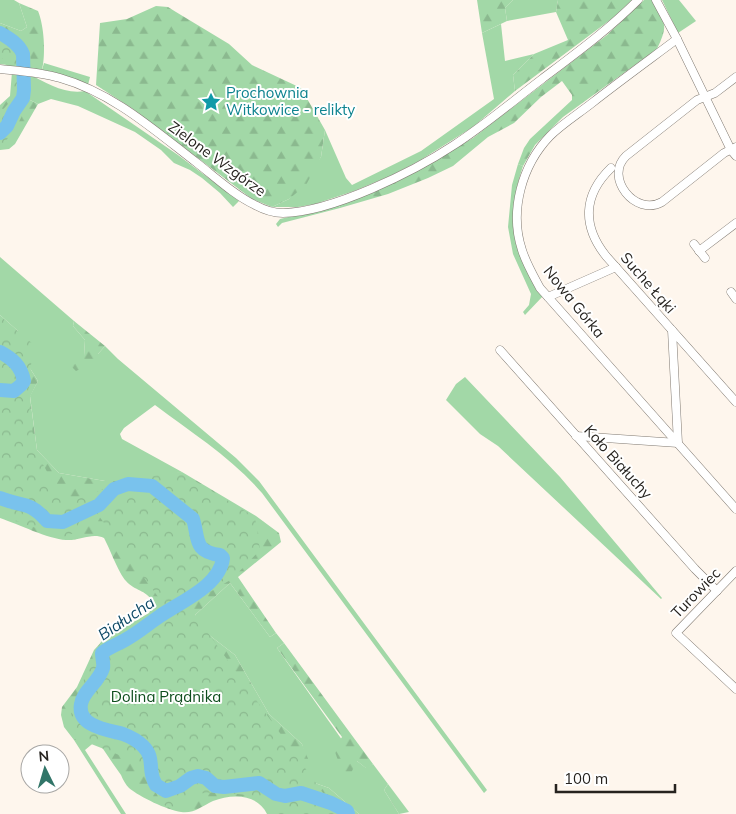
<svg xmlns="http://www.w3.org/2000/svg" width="736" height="814" font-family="Mulish,sans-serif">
  <defs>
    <pattern id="forest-firs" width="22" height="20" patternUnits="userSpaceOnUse" patternTransform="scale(1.25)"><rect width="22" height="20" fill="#a2d8a7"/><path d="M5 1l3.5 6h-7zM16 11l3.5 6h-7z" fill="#8bb98f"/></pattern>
    <pattern id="park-crowns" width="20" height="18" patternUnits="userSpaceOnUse" patternTransform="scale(1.25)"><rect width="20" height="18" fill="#a2d8a7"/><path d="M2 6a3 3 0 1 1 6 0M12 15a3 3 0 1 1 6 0" fill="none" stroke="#8bb98f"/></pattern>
  </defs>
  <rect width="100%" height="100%" fill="#fef6ed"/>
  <g fill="#a2d8a7">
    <polygon points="0,0 14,0 19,3 27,27 21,31 0,23"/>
    <polygon points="513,0 558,0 556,12 507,21 505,8"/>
    <polygon points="662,0 679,0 696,21 678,33"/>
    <polygon points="501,24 505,61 534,54 513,75 515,91 473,127 419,161 390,176 354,191 315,204 298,207 272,207 289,199 321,157 325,130 346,178 352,185 421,151 494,99 482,33"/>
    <polygon points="44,63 90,77 88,85 42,70"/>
    <path d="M29,74C46,83 66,95 85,91L178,155L239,201L233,207L220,193L202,178L190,170L174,163L161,150L135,132L78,106L51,99L38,104L28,99Z"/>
    <path d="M518,164L523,166C506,217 511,253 543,296L525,315L523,312L529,305L531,294L513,254L508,227L512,185Z"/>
    <polygon points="339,204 340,208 282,223 278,227 276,224 280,219 318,210"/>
    <path d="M0,257L74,321L73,326L85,340L84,356L98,354L105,346L118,359L236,458L259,481L487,790L484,793L262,493C232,458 192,433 155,405L124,428L120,434L122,439L182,472L137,481H105L59,473L37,450L30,396L38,381L16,346L18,331L0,315Z"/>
    <polygon points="465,377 560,477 662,598 661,599 498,446 480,434 446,400 456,384"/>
    <polygon points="230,583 270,637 276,633 284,643 277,648 357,761 366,768 373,764 388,784 384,790 399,814 359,814 329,788 312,782 302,744 269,714 235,655 200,628 195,615"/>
    <polygon points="74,740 97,740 85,750 126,814 121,814"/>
  </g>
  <g fill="url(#forest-firs)">
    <polygon points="477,0 513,0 505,8 507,21 482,33"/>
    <polygon points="558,0 632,0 614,17 515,91 513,75 534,54 568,40 556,12"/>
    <path d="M644,0H652C665,23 669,24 657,49L563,117L535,145L523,166L518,164L524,148L530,139L572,100V95L562,81L541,97L514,123L488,137L453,166L428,178L388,194L340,208L339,204L432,162L473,138L607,35Z"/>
    <path d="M19,3L38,11C44,25 46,54 42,70L0,64V23L21,31L27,27Z"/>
    <polygon points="156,6 168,7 176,12 229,44 252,65 301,88 325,130 321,157 306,185 289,199 272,207 252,199 133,109 96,85 100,23 127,19"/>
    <polygon points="12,72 29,74 28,99 38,104 15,144 9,149 0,150 0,105 10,96"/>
    <path d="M0,315L18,331L16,346L38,381L30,397L37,450L59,473L105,481H137L182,472L256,516L279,533L281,542L238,577L276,633L270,637L230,583L195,615L200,628L235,655L269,714L302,744L311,766L312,782L329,788L359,814H267C257,793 231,794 213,801C202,806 194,814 181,812C167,810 140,797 129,788C126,785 123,780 121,775C113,764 105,752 97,740H74L64,727L61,715L62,707L77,687L94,650L104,639L149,613L154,603C144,588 136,592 126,581C118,572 110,549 104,538C92,532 80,541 66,540C48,539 18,524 0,518Z"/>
    <polygon points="74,321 105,346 98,354 99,360 76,371 69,364 84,356 85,340 73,326"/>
    <polygon points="284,643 373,764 367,769 357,761 350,775 341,769 334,749 342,737 277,648"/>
    <polygon points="388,784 409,812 399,814 384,790"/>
  </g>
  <g fill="url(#park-crowns)">
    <polygon points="0,31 16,41 30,55 32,68 29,101 18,124 3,145 0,145 0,113 14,97 13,73 7,72 7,66 0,55"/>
    <path d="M0,316L33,344L28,398L35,450L65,504L127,480L180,472L255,517L260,550L232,579L188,605L323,793L340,798L354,814H278L273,798L219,792L192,794L189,804L173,810L161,803L142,764L76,738L70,730L72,729L68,723C79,691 90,661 107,631L129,635L164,605L96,512L80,519L76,532L62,538L54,533L27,525L0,514Z"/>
  </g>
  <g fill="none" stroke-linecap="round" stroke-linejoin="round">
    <g stroke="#79c2ed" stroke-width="14">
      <path d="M0,33C9,38 19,44 23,54L24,90L23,98L14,111L7,126L0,133"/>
      <path d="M0,352C13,359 21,366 24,381L21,385L14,391L0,390"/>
      <path d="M0,498C21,507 29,500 47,521L63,522L99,505L114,489L128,484L152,486L193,519C199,538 193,552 220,555L223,558C220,586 180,602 160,616C148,624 138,633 125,640C117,645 109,647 102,653C102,658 104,664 103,668C99,682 83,691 81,704C77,727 109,730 123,734C131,737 138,741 143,746C155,758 148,768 154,781L156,785L166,791L180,786L191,778L198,776L206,778L215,786L224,787L259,783L276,794L285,796L301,793L331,803L347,811L348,814"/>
    </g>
    <defs>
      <g id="minor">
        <polyline points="656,0 677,39 731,150 736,156"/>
        <path d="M677,39C649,60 620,81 592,103C578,114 562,124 550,136C522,165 509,211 522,250C526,263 533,275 540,288L736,509"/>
        <path d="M0,69C20,71 40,72 60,78C113,93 154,130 197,163C215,177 234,195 255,205C264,210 273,213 283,213C332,212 413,172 454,145C485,125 513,101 542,79C575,54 608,30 638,0"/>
        <path d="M736,77L715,93L697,100L626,156C604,177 635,217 662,202L724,153L736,147"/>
        <path d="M611,168C583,195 582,226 606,256L736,402"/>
        <polyline points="694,244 705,258"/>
        <polyline points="699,251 736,223"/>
        <polyline points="731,292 736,299"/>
        <polyline points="548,297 616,267"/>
        <polyline points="500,350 695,569 717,591"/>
        <polyline points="576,436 678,443 672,330"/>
        <polyline points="736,571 676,633 736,689"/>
      </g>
    </defs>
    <use href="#minor" stroke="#817a72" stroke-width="9"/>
    <use href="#minor" stroke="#fff" stroke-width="8"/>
  </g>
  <defs>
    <symbol id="sight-bare" viewBox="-9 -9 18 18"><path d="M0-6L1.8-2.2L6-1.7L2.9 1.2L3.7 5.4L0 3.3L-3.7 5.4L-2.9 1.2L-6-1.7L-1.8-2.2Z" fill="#0f9aa8" stroke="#fff" stroke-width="2.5" paint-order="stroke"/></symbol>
  </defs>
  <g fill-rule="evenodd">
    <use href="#sight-bare" x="197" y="88" width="28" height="28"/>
  </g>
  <g text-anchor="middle" stroke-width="4" stroke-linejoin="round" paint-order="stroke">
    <g font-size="15" fill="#0d838f" stroke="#fff" text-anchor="start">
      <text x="226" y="98">Prochownia<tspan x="226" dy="17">Witkowice - relikty</tspan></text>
    </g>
    <g font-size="15" fill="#26231f" stroke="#fff">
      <text transform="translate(217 159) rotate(36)" y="5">Zielone Wzgórze</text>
      <text transform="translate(648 283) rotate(49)" y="5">Suche Łąki</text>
      <text transform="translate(574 302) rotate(51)" y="5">Nowa Górka</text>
      <text transform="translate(618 462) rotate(48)" y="5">Koło Białuchy</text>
      <text transform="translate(696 593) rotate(-46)" y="5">Turowiec</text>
    </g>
    <g font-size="15" fill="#0d4d1c" stroke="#fff">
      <text x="166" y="702">Dolina Prądnika</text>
    </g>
    <g font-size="16" font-style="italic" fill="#0f4a66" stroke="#fff">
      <text transform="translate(126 618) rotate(-34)" y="6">Białucha</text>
    </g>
  </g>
  <g transform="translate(45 769) rotate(355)"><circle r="24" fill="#ffffff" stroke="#a8a7a5"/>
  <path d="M0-4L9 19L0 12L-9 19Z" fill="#317568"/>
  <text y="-8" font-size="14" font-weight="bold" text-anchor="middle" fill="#26231f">N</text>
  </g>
  <path d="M556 784v8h119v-8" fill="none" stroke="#26231f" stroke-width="2.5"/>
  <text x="564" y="784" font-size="15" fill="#26231f" stroke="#ffffff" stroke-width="4" paint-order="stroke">100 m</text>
</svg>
